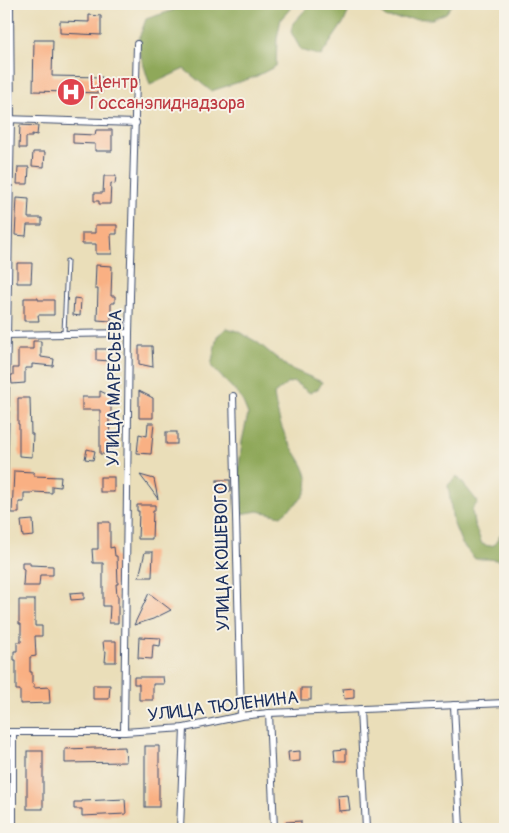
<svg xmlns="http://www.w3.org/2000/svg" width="509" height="833" font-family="Pangolin,sans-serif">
  <rect width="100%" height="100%" fill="#f7f3e8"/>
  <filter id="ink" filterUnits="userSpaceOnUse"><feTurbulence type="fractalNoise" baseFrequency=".02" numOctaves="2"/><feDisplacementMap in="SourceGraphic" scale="10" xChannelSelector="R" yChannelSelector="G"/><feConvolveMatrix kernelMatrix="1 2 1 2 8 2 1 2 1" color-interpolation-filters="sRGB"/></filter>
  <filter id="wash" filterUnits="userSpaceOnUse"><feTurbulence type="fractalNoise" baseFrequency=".0096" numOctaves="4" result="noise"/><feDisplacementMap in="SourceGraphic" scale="20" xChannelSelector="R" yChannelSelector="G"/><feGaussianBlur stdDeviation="1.12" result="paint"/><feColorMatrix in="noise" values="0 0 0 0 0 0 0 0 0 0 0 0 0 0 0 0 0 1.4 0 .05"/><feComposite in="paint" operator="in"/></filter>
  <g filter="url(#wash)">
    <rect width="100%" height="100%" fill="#eadeb9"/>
    <g fill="#8fa85a" stroke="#556c5c">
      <polygon points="175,4 289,4 290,9 281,19 277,38 276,66 255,77 211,91 184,69 150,85 137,44 146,19 174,10"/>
      <polygon points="311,4 352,4 344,22 321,56 301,50 291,32 293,23"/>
      <polygon points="369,4 453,4 446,13 432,19 387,18"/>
      <polygon points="505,44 505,138 500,132 505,101 504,69"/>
      <path d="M227,328L237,331L257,342L289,368L322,382L319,388L310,393L294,382L288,383L274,394C276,409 280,425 287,439C295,455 316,476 304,495C300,502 287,510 281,516L258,511L241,514L239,500V467L242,441L248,414L243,402L238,394L211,366L217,336Z"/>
      <polygon points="457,476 478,502 472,510 474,523 482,544 489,546 494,545 505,528 505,561 488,559 475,559 462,544 453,522 448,485"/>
    </g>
    <g id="blocks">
      <g fill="#f9b083">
        <polygon points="89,15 101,16 101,35 60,33 60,21 89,22"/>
        <polygon points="34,40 53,40 52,76 102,77 102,93 33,91"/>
        <polygon points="20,125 38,126 37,135 32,134 32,137 26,137 26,148 19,148"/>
        <polygon points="96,130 112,130 112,151 95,151 95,144 73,143 73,134 95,135"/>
        <polygon points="33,152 45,152 44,167 32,166"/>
        <polygon points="18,167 29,167 28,184 17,184"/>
        <polygon points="104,176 116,176 115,184 111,183 110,204 99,204 99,201 94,201 94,193 103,193"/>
        <polygon points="17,198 29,199 28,218 42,218 42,225 27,225 26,236 15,235"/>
        <polygon points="95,225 117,225 117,234 111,234 112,254 96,254 96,244 82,244 82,233 95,233"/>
        <polygon points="17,263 32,263 31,283 17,283"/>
        <polygon points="96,265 112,266 111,296 115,296 115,303 111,303 111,321 97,320 98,289 95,289"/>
        <polygon points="24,298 38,298 38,300 54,300 54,315 38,315 39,321 24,321"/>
        <polygon points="74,298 81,299 80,316 73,315"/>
        <polygon points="33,341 41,341 41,357 54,359 53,366 32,364 32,368 25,368 25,383 12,384 11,375 13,375 13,368 18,368 18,349 33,349"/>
        <polygon points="139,346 152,346 153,367 139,364"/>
        <polygon points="96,349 110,349 110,361 96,360"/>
        <polygon points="100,391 111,396 111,414 109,414 109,426 110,433 111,433 111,454 100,454 100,410 82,410 82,397 100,397"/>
        <polygon points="139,391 153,398 153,418 139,418"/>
        <polygon points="18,398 30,398 31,434 33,434 32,457 19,456 19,424 18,424"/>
        <polygon points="148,423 154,423 151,454 137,453 139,434 147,436"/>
        <rect x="166" y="432" width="11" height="12"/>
        <polygon points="87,449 95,451 93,460 85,459"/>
        <polygon points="14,471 34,472 34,476 61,477 60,487 52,486 52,493 33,492 33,493 24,493 24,502 19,502 19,513 12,513"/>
        <polygon points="140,475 154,479 158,499 150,488"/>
        <rect x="100" y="477" width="14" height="15"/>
        <rect x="217" y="480" width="13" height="11"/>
        <polygon points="137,505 155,505 155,511 153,511 152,539 138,539 139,511 137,511"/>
        <polygon points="33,520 34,536 23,537 21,521"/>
        <polygon points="98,522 110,522 110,548 114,547 115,556 117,556 118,584 116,584 117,596 118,596 118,623 109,623 110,606 103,606 103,563 93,563 92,549 98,549"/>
        <polygon points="145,552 153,552 152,577 139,577"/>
        <polygon points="22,562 30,562 30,565 53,566 53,575 40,575 39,586 23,586 24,569 22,568"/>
        <polygon points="84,592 84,599 71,600 70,593"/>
        <polygon points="149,593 171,610 153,619 134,625"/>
        <polygon points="19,600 35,600 35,626 42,626 42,636 35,636 36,656 30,657 30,672 32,672 32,684 34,684 34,688 49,687 50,703 20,704 20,690 16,690 16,660 14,660 14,651 17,651 17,642 21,642 21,624 19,624"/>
        <polygon points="139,637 161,638 160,646 153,645 152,659 138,658"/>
        <polygon points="103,641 116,641 116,662 105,662 106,651 104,651"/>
        <polygon points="134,677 163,677 164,684 153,684 153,700 139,700 139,684 134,684"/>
        <polygon points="93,685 110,685 109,699 93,699"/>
        <rect x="301" y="688" width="10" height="12"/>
        <polygon points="354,688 354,698 344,699 343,689"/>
        <rect x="145" y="746" width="14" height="61"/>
        <polygon points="125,747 126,762 65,763 65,749"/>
        <polygon points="346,749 346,761 335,761 334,750"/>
        <rect x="27" y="751" width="16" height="58"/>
        <polygon points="300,751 300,761 289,762 288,752"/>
        <polygon points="348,795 350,810 338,811 337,796"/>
        <polygon points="125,799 126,814 82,816 82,809 74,809 74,802 82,802 82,801"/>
        <polygon points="301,821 301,829 286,829 286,822"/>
      </g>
    </g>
  </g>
  <g filter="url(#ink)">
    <use href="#blocks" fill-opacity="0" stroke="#3a496c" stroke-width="1"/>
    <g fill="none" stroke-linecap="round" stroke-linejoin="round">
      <defs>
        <polyline id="service" points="64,333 67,261"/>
        <g id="minor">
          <polyline points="4,119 136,123"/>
          <polyline points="4,335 129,333"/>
          <polyline points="233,396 241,716"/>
          <polyline points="4,498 11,119 10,4"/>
          <polyline points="454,705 460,829"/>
          <polyline points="360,709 366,829"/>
          <polyline points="269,713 274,829"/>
          <polyline points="4,732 124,732 184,728 241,716 269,713 505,703"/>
          <polyline points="13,732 13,829"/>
          <polyline points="124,732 129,333 137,44"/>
          <polyline points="180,829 184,728"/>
        </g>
      </defs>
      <use href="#service" stroke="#3a496c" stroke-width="5"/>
      <use href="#minor" stroke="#3a496c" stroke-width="8"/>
      <use href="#service" stroke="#fff" stroke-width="3"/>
      <use href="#minor" stroke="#fff" stroke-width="6"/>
    </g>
  </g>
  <defs>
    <symbol id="hospital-disc" viewBox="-11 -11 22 22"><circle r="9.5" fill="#e0444e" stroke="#f7f3e8"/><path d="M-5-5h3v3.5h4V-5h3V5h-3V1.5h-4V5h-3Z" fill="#fff"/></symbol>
  </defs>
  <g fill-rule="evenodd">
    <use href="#hospital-disc" x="55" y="76" width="32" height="32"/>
  </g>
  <g text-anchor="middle" stroke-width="4" stroke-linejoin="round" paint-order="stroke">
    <g font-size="18" fill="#be3a42" stroke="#f7f3e8" text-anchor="start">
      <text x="90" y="88">Центр<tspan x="90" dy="21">Госсанэпиднадзора</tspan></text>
    </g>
    <g font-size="18" fill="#1b2f5e" stroke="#f7f3e8">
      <text transform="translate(114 388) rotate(-89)" y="6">УЛИЦА МАРЕСЬЕВА</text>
      <text transform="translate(222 557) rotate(-91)" y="6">УЛИЦА КОШЕВОГО</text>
      <text transform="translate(223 706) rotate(-7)" y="6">УЛИЦА ТЮЛЕНИНА</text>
    </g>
  </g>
  <rect width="509" height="833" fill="none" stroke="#f7f3e8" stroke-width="20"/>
</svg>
